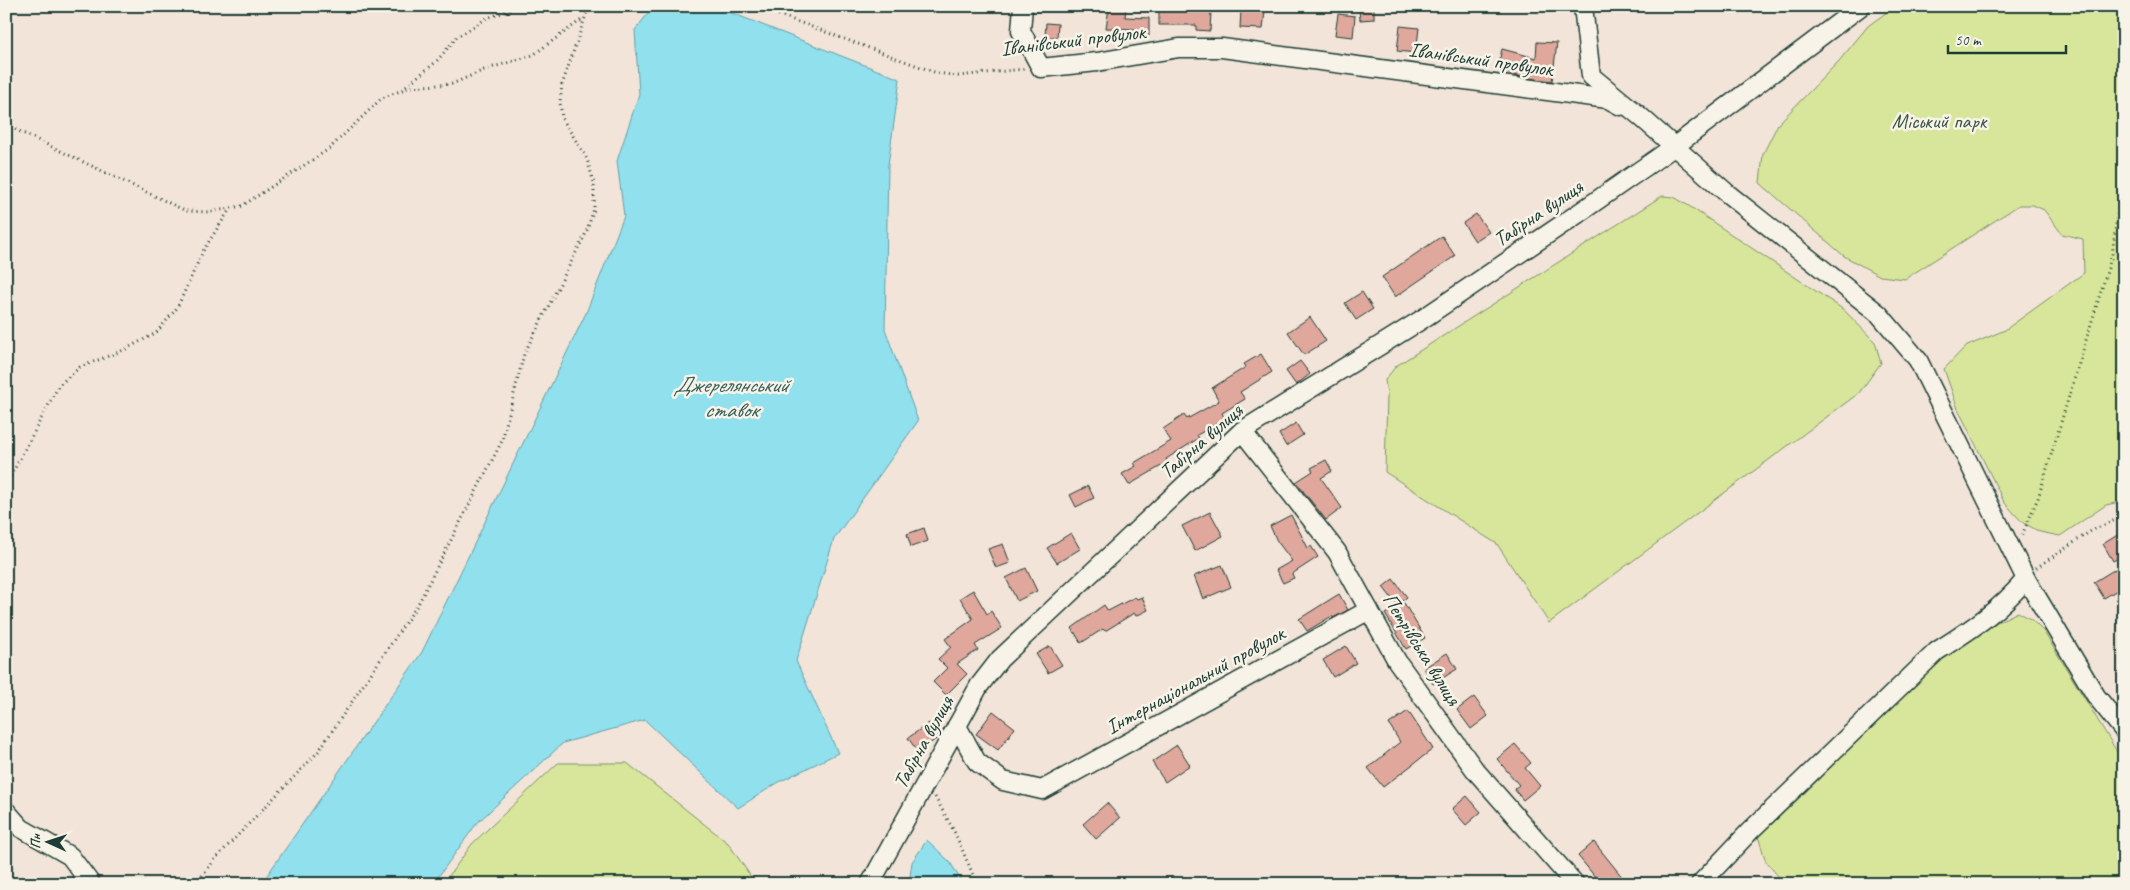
<svg xmlns="http://www.w3.org/2000/svg" width="2130" height="890" font-family="Caveat,sans-serif">
  <rect width="100%" height="100%" fill="#f2e4d9"/>
  <filter id="ink" filterUnits="userSpaceOnUse"><feTurbulence type="fractalNoise" baseFrequency=".02" numOctaves="2"/><feDisplacementMap in="SourceGraphic" scale="10" xChannelSelector="R" yChannelSelector="G"/><feConvolveMatrix kernelMatrix="1 2 1 2 8 2 1 2 1" color-interpolation-filters="sRGB"/></filter>
  <g filter="url(#ink)">
    <g fill="#d7e69a" stroke="#7b9267">
      <polygon points="1895,6 2124,6 2124,501 2106,505 2060,536 2040,532 2022,522 2004,502 1958,409 1944,369 1965,347 2005,330 2084,273 2083,239 2062,234 2044,210 2033,205 2019,205 1905,279 1880,276 1844,256 1760,183 1763,154 1778,124 1839,61 1868,26"/>
      <polygon points="1662,196 1674,197 1689,206 1844,310 1875,342 1881,363 1859,393 1549,623 1497,544 1385,472 1387,395 1385,380 1396,366"/>
      <polygon points="2018,612 2032,620 2044,632 2124,763 2124,884 1785,884 1766,862 1757,833 1942,659 1997,622"/>
      <polygon points="558,763 627,763 728,843 756,884 443,884 472,844"/>
    </g>
    <g fill="#91e0ee" stroke="#639fa4">
      <polygon points="654,6 714,6 900,79 888,165 885,329 918,421 834,539 796,661 838,753 779,782 738,808 645,720 563,743 477,823 433,884 261,884 422,652 586,313 624,216 617,161 639,94 635,30"/>
      <polygon points="927,840 950,862 963,884 909,884 912,862"/>
    </g>
    <g fill="#e0a79c" stroke="#1f3d34">
      <polygon points="1181,6 1193,6 1193,10 1211,11 1210,31 1196,30 1196,25 1159,25 1159,9 1180,10"/>
      <polygon points="1374,7 1374,19 1360,20 1359,8"/>
      <polygon points="1109,8 1126,9 1125,17 1149,18 1149,36 1135,36 1135,29 1106,28"/>
      <polygon points="1241,10 1265,11 1263,29 1240,28"/>
      <polygon points="1338,14 1355,16 1353,37 1335,35"/>
      <polygon points="1046,23 1058,24 1057,37 1045,37"/>
      <polygon points="1400,26 1419,28 1416,53 1397,51"/>
      <polygon points="1537,42 1557,43 1552,81 1521,77 1497,70 1502,49 1536,58"/>
      <polygon points="1476,214 1489,232 1475,241 1463,223"/>
      <polygon points="1442,236 1455,256 1395,297 1382,277"/>
      <polygon points="1362,292 1373,309 1356,320 1345,303"/>
      <polygon points="1310,317 1326,341 1304,355 1288,332"/>
      <polygon points="1261,354 1272,372 1240,392 1245,399 1222,413 1225,419 1197,435 1199,438 1166,459 1168,462 1129,485 1122,474 1136,466 1134,463 1171,441 1163,429 1184,415 1187,419 1219,401 1212,388 1246,367 1244,364"/>
      <polygon points="1300,361 1310,374 1296,385 1286,371"/>
      <polygon points="1296,423 1303,435 1286,446 1279,434"/>
      <polygon points="1326,460 1332,471 1321,478 1342,508 1326,520 1296,482 1313,471 1311,468"/>
      <polygon points="1088,486 1094,498 1076,507 1070,495"/>
      <polygon points="1210,512 1223,536 1195,551 1182,526"/>
      <polygon points="1291,515 1308,548 1311,546 1318,557 1292,574 1294,578 1283,583 1276,570 1292,561 1277,541 1270,526"/>
      <polygon points="924,528 928,541 911,547 907,534"/>
      <polygon points="2124,531 2124,555 2113,561 2103,544"/>
      <polygon points="1071,533 1080,549 1057,563 1047,548"/>
      <polygon points="1003,544 1010,563 996,568 988,549"/>
      <polygon points="1222,565 1231,587 1203,599 1194,576"/>
      <polygon points="1026,568 1037,591 1017,601 1006,578"/>
      <polygon points="2117,568 2124,579 2124,586 2104,598 2094,582"/>
      <polygon points="1393,579 1407,597 1397,605 1383,587"/>
      <polygon points="973,590 987,614 991,611 1002,628 975,645 978,650 957,664 967,674 946,695 933,682 947,668 938,659 951,647 945,639 973,619 960,598"/>
      <polygon points="1339,594 1348,610 1333,618 1332,616 1307,631 1299,619"/>
      <polygon points="1135,597 1137,599 1142,597 1148,610 1136,616 1134,613 1105,631 1103,629 1081,643 1072,628 1104,605 1108,611"/>
      <polygon points="1404,603 1425,638 1406,649 1385,614"/>
      <polygon points="1050,646 1062,665 1048,673 1036,654"/>
      <polygon points="1346,646 1356,663 1333,677 1323,660"/>
      <polygon points="1447,653 1457,669 1433,684 1424,668"/>
      <polygon points="1474,697 1488,716 1471,729 1457,710"/>
      <polygon points="993,711 1015,728 998,750 976,734"/>
      <polygon points="1408,711 1433,749 1383,787 1368,768 1400,742 1389,724"/>
      <polygon points="929,723 939,737 918,752 908,738"/>
      <polygon points="1515,744 1531,763 1525,768 1540,786 1523,800 1514,789 1519,785 1497,759"/>
      <polygon points="1177,745 1190,765 1165,782 1152,762"/>
      <polygon points="1467,796 1481,812 1466,825 1452,809"/>
      <polygon points="1107,803 1120,818 1096,839 1083,824"/>
      <polygon points="1594,842 1623,878 1616,884 1601,884 1578,856"/>
    </g>
    <g fill="none" stroke-linecap="round" stroke-linejoin="round">
      <defs>
        <g id="minor">
          <polyline points="1023,6 1021,31 1041,68 1097,62 1179,48 1222,48 1608,99 1621,106"/>
          <polyline points="1583,6 1591,76 1641,117 1728,194 1879,314 1918,360 2026,579 2096,696 2124,731"/>
          <polyline points="1242,431 1337,552 1397,661 1475,770 1575,884"/>
          <polyline points="957,726 977,762 1003,781 1042,790 1369,610"/>
          <polyline points="6,811 21,828 70,856 91,884"/>
          <polyline points="870,884 979,686 1000,659 1242,431 1421,320 1576,215 1675,146 1861,6"/>
          <path d="M1700,884L1750,831L1937,651C1972,629 2000,610 2026,579"/>
        </g>
      </defs>
      <use href="#minor" stroke="#1f3d34" stroke-width="21"/>
      <g stroke="#1f3d34" stroke-width="3" stroke-dasharray="1 4" stroke-linecap="butt">
        <polyline points="755,6 937,73 958,76 1024,69"/>
        <polyline points="402,89 436,62 457,37 487,18 511,10 517,6"/>
        <polyline points="6,125 186,211 210,212 242,206 329,149 382,98 410,87 452,84 484,70 533,55 584,18"/>
        <polyline points="6,485 59,385 80,367 124,350 156,333 177,308 204,249 230,209"/>
        <polyline points="2022,535 2038,498 2112,255 2124,161"/>
        <polyline points="2036,568 2091,531 2124,516"/>
        <polyline points="935,797 954,831 977,884"/>
        <polyline points="196,884 215,859 318,752 418,604 502,441 524,354 586,233 594,209 594,183 587,159 562,118 560,102 562,85 589,6"/>
      </g>
      <use href="#minor" stroke="#f7f3e8" stroke-width="18"/>
    </g>
  </g>
  <g text-anchor="middle" stroke-width="5" stroke-linejoin="round" paint-order="stroke">
    <g font-size="21" fill="#1f3d34" stroke="#f7f3e8">
      <text transform="translate(1073 40) rotate(-7)" y="7">Іванівський провулок</text>
      <text transform="translate(1481 59) rotate(8)" y="7">Іванівський провулок</text>
      <text transform="translate(1538 213) rotate(-34)" y="7">Табірна вулиця</text>
      <text transform="translate(1201 441) rotate(-41)" y="7">Табірна вулиця</text>
      <text transform="translate(1422 649) rotate(58)" y="7">Петрівська вулиця</text>
      <text transform="translate(1195 680) rotate(-29)" y="7">Інтернаціональний провулок</text>
      <text transform="translate(923 742) rotate(-61)" y="7">Табірна вулиця</text>
    </g>
    <g font-size="21" fill="#3b5643" stroke="#f7f3e8">
      <text x="1939" y="128">Міський парк</text>
    </g>
    <g font-size="22" font-style="italic" fill="#365e59" stroke="#f7f3e8">
      <text x="731" y="392">Джерелянський<tspan x="731" dy="25">ставок</tspan></text>
    </g>
  </g>
  <rect width="2130" height="890" fill="none" stroke="#f7f3e8" stroke-width="25"/>
  <rect x="12" y="12" width="2105" height="865" fill="none" stroke="#1f3d34" stroke-width="2" filter="url(#ink)"/>
  <g transform="translate(48 842) rotate(273)" stroke="#f7f3e8" stroke-width="4" paint-order="stroke">
  <path d="M0-4L9 19L0 12L-9 19Z" fill="#1f3d34"/>
  <text y="-8" font-size="14" font-weight="bold" text-anchor="middle" fill="#1f3d34">Пн</text>
  </g>
  <path d="M1948 45v8h118v-8" fill="none" stroke="#1f3d34" stroke-width="2.5"/>
  <text x="1955" y="45" font-size="15" fill="#1f3d34" stroke="#f7f3e8" stroke-width="4" paint-order="stroke">50 m</text>
</svg>
